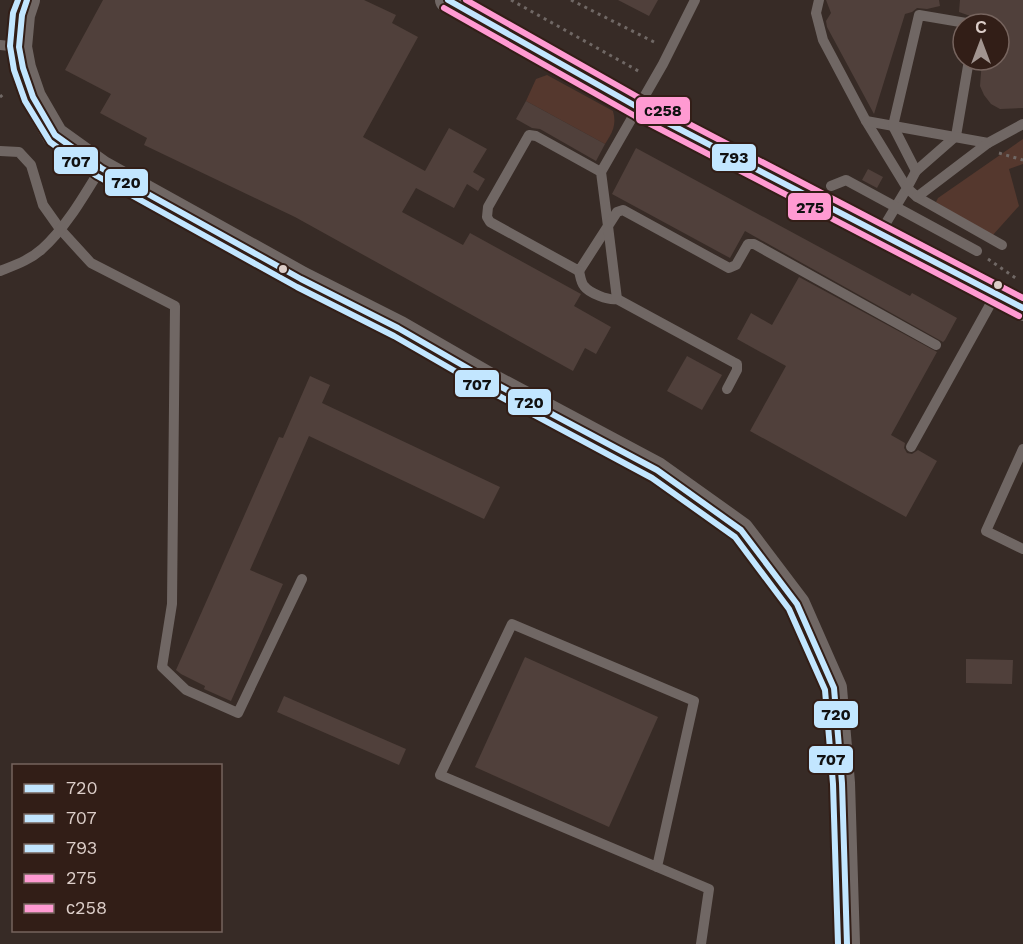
<svg xmlns="http://www.w3.org/2000/svg" width="1023" height="944" font-family="'Work Sans',sans-serif">
  <rect width="100%" height="100%" fill="#372b26"/>
  <g fill="#55382e">
    <path d="M547,75L613,111C617,125 612,133 605,144L526,101L536,79Z"/>
    <polygon points="1023,139 1023,164 1009,169 1019,206 992,236 936,202 938,198"/>
  </g>
  <g fill="#50403b">
    <polygon points="103,0 364,0 396,15 392,23 418,37 363,137 425,171 449,128 487,149 473,172 485,179 478,191 467,184 454,208 416,188 402,212 463,245 470,233 581,294 574,306 611,327 596,354 585,348 573,371 295,217 144,145 147,138 100,113 111,94 65,70"/>
    <polygon points="618,0 658,0 649,16"/>
    <polygon points="826,0 939,0 940,6 927,9 917,8 912,12 905,14 874,114 827,27 826,21 831,13"/>
    <polygon points="960,0 1023,0 1023,108 1000,109 991,104 984,95 980,86 982,60 999,60 999,24 983,24 976,18 959,12"/>
    <polygon points="526,101 605,144 596,161 540,129 532,128 516,119"/>
    <polygon points="636,148 910,296 912,293 957,318 945,340 943,342 745,231 730,258 612,194"/>
    <polygon points="868,169 883,177 877,188 862,180"/>
    <polygon points="799,277 937,352 891,435 905,443 904,448 907,453 912,454 918,450 937,461 906,517 750,431 786,366 737,339 751,313 772,325"/>
    <polygon points="687,356 722,375 702,410 667,391"/>
    <polygon points="310,376 330,385 322,403 500,487 484,519 309,436 250,570 283,584 231,701 204,689 205,686 181,674 176,670 279,437 283,438"/>
    <polygon points="525,657 658,717 609,827 475,767"/>
    <polygon points="966,659 1013,660 1012,684 966,683"/>
    <polygon points="284,696 406,749 399,765 277,712"/>
  </g>
  <g fill="none" stroke-linecap="round" stroke-linejoin="round">
    <g stroke="#706865" stroke-width="3" stroke-dasharray="3 4.5" stroke-linecap="butt">
      <polyline points="511,0 642,73"/>
      <polyline points="571,0 658,44"/>
      <polyline points="0,97 5,93"/>
      <polyline points="999,153 1023,160"/>
      <polyline points="988,259 1017,279"/>
    </g>
    <g stroke="#706764" stroke-width="10">
      <polyline points="819,0 816,13 823,40 866,121 907,188 880,233"/>
      <polyline points="0,45 19,47"/>
      <polyline points="969,60 956,136 916,171 907,188 917,197 1002,245"/>
      <polyline points="866,121 988,143 1023,124"/>
      <polyline points="0,151 19,152 31,165 43,205 60,229 91,263 175,306 172,604 162,667 186,690 238,713 302,579"/>
      <polyline points="916,171 893,126 919,15 972,24"/>
      <polyline points="601,172 608,226 579,271 490,222 487,217 488,207 529,135 536,136 601,172 663,64 695,0"/>
      <polyline points="831,186 846,180 977,251"/>
      <polyline points="917,197 988,143"/>
      <path d="M0,271C15,265 30,260 42,249C65,229 85,194 101,168"/>
      <path d="M579,271C580,275 581,283 584,286C589,293 609,301 617,299L733,362L737,364V370L727,389"/>
      <polyline points="617,299 608,226 617,212 623,210 729,268 736,265 748,244 754,244 936,345"/>
      <polyline points="911,447 996,294"/>
      <polyline points="1023,449 986,531 1023,549"/>
      <polyline points="657,867 694,701 512,624 440,775 709,889 701,944"/>
    </g>
    <g stroke="#706764" stroke-width="26">
      <polyline points="27,0 22,15 19,47 23,68 33,97 55,135 101,168 301,279 398,328 490,381 657,470 741,530 797,604 834,688 842,783 847,944"/>
      <polyline points="448,0 639,108 1023,308"/>
    </g>
    <defs>
      <polyline id="bus-1" points="27,0 22,15 19,47 23,68 33,97 55,135 101,168 301,279 398,328 490,381 657,470 741,530 797,604 834,688 842,783 847,944"/>
      <polyline id="bus-2" points="18,0 13,13 10,46 14,70 25,101 50,142 97,176 297,287 394,336 486,389 652,478 735,537 789,609 825,690 833,784 838,944"/>
      <polyline id="bus-3" points="448,0 639,108 1023,308"/>
      <polyline id="bus-4" points="444,8 635,116 1019,316"/>
      <polyline id="bus-5" points="466,0 643,100 1023,298"/>
    </defs>
    <use href="#bus-1" stroke="#321e17" stroke-width="10"/>
    <use href="#bus-2" stroke="#321e17" stroke-width="10"/>
    <use href="#bus-3" stroke="#321e17" stroke-width="10"/>
    <use href="#bus-4" stroke="#321e17" stroke-width="10"/>
    <use href="#bus-5" stroke="#321e17" stroke-width="10"/>
    <use href="#bus-1" stroke="#c2e6ff" stroke-width="6"/>
    <use href="#bus-2" stroke="#c2e6ff" stroke-width="6"/>
    <use href="#bus-3" stroke="#c2e6ff" stroke-width="6"/>
    <use href="#bus-4" stroke="#ff9ad2" stroke-width="6"/>
    <use href="#bus-5" stroke="#ff9ad2" stroke-width="6"/>
  </g>
  <g fill="#dccec9" stroke="#321e17" stroke-width="2">
    <circle cx="283" cy="269" r="5"/>
    <circle cx="998" cy="285" r="5"/>
  </g>
  <g stroke="#321e17" stroke-width="2">
    <rect x="635" y="96" width="56" height="29" rx="6" fill="#ff9ad2"/>
    <rect x="711" y="143" width="46" height="29" rx="6" fill="#c2e6ff"/>
    <rect x="53" y="146" width="46" height="29" rx="6" fill="#c2e6ff"/>
    <rect x="104" y="168" width="45" height="29" rx="6" fill="#c2e6ff"/>
    <rect x="787" y="192" width="45" height="29" rx="6" fill="#ff9ad2"/>
    <rect x="454" y="369" width="46" height="29" rx="6" fill="#c2e6ff"/>
    <rect x="507" y="388" width="45" height="28" rx="6" fill="#c2e6ff"/>
    <rect x="813" y="700" width="46" height="29" rx="6" fill="#c2e6ff"/>
    <rect x="808" y="745" width="46" height="29" rx="6" fill="#c2e6ff"/>
  </g>
  <g font-size="16" text-anchor="middle" font-weight="bold" fill="#111">
    <text x="663" y="116">с258</text>
    <text x="734" y="163">793</text>
    <text x="76" y="167">707</text>
    <text x="126" y="188">720</text>
    <text x="810" y="213">275</text>
    <text x="477" y="390">707</text>
    <text x="529" y="408">720</text>
    <text x="836" y="720">720</text>
    <text x="831" y="765">707</text>
  </g>
  <rect x="12" y="764" width="210" height="168" fill="#321e17" stroke="#76645e" stroke-width="1.5"/>
  <rect x="24" y="784" width="30" height="9" fill="#c2e6ff" stroke="#76645e" stroke-width="1.5"/>
  <text x="66" y="794" font-size="18" fill="#dccec9">720</text>
  <rect x="24" y="814" width="30" height="9" fill="#c2e6ff" stroke="#76645e" stroke-width="1.5"/>
  <text x="66" y="824" font-size="18" fill="#dccec9">707</text>
  <rect x="24" y="844" width="30" height="9" fill="#c2e6ff" stroke="#76645e" stroke-width="1.5"/>
  <text x="66" y="854" font-size="18" fill="#dccec9">793</text>
  <rect x="24" y="874" width="30" height="9" fill="#ff9ad2" stroke="#76645e" stroke-width="1.5"/>
  <text x="66" y="884" font-size="18" fill="#dccec9">275</text>
  <rect x="24" y="904" width="30" height="9" fill="#ff9ad2" stroke="#76645e" stroke-width="1.5"/>
  <text x="66" y="914" font-size="18" fill="#dccec9">с258</text>
  <g transform="translate(981 42)"><circle r="28" fill="#321e17" stroke="#76645e" stroke-width="1.5"/>
  <path d="M0-4.5L10 22L0 15L-10 22Z" fill="#a29590"/>
  <text y="-9" font-size="16" font-weight="bold" text-anchor="middle" fill="#dccec9">С</text>
  </g>
</svg>
